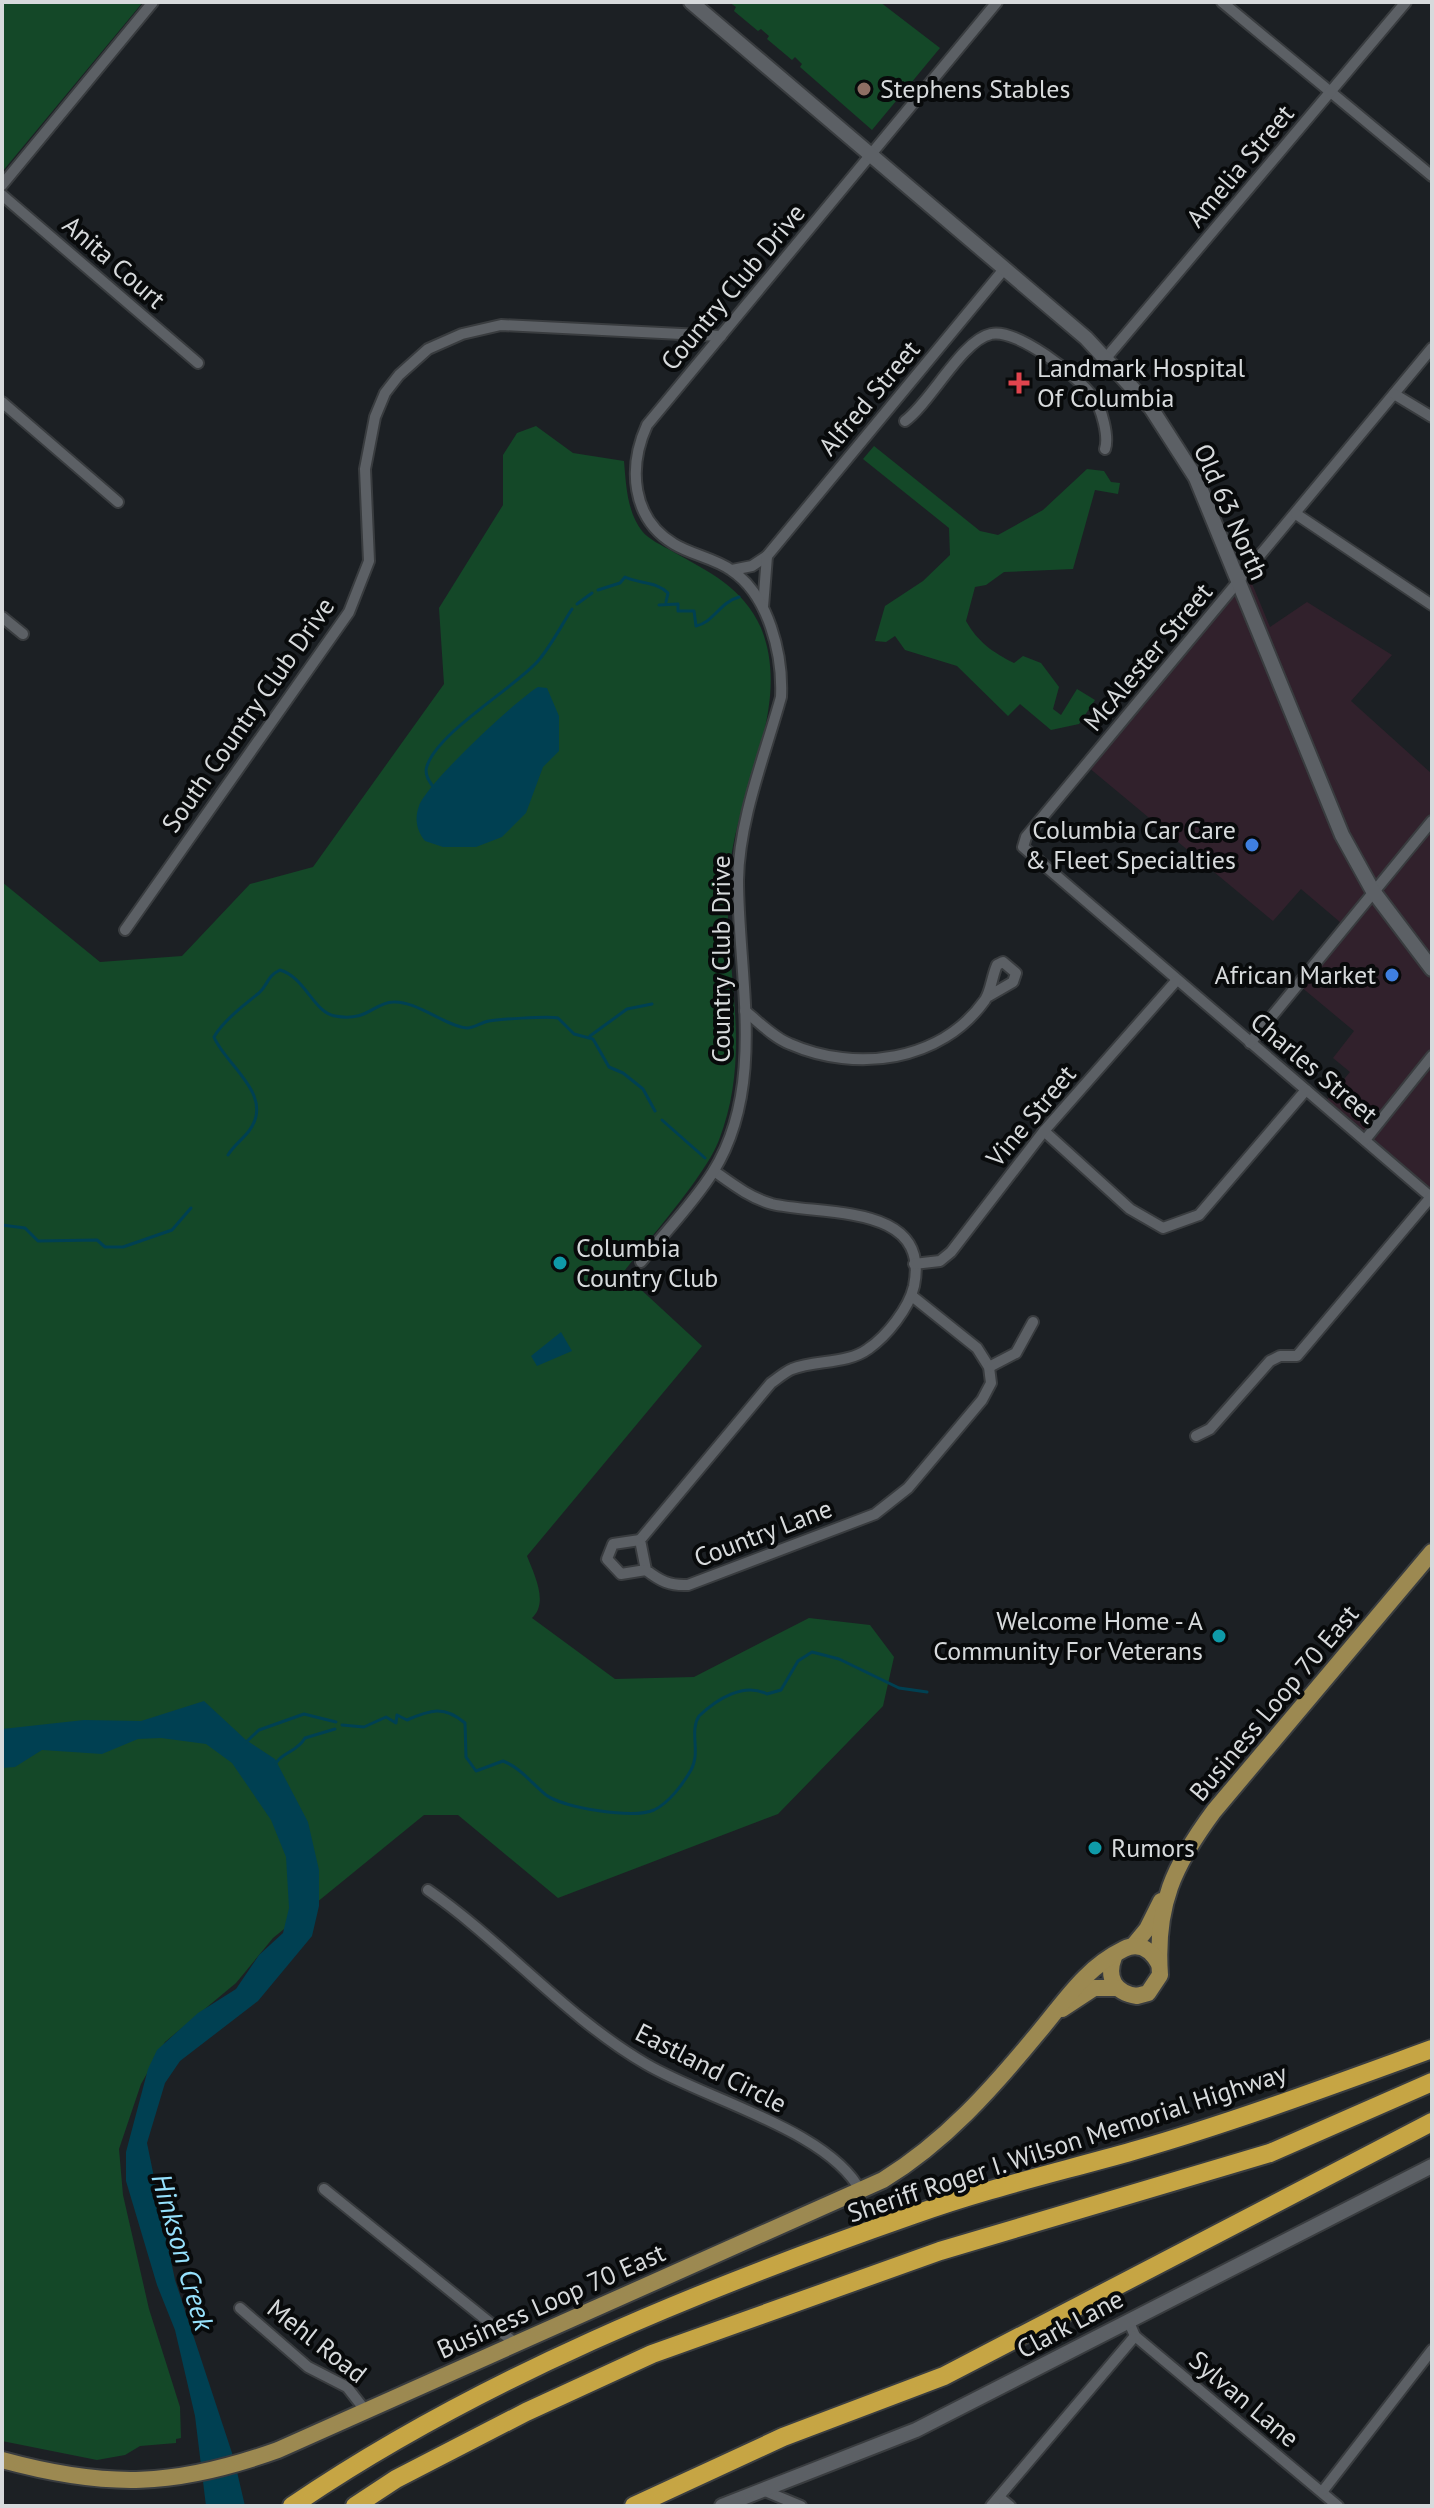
<svg xmlns="http://www.w3.org/2000/svg" width="1434" height="2508" font-family="'PT Sans',sans-serif">
  <rect width="100%" height="100%" fill="#1c2024"/>
  <polygon fill="#31212c" points="1248,574 1270,627 1307,602 1392,655 1351,701 1432,774 1432,1194 1325,1102 1350,1072 1333,1058 1354,1031 1300,986 1347,928 1301,889 1273,921 1088,767"/>
  <g fill="#144828">
    <polygon points="2,2 143,2 2,172"/>
    <polygon points="729,2 880,2 940,48 872,130 800,67 802,64 795,57 792,60 767,39 769,36 761,29 758,31 734,11 736,7"/>
    <path d="M536,426L573,453L624,461C626,484 627,512 642,531C648,539 663,546 672,551C709,572 743,587 761,628C790,699 746,777 733,846C713,944 759,1037 719,1140C706,1175 648,1240 623,1273L702,1346L527,1556C534,1574 549,1603 532,1618L615,1679L694,1677L809,1618L870,1625L894,1657L883,1706L778,1814L558,1898L458,1815H424L273,1938L236,1983L165,2042L141,2084L119,2149L123,2195L149,2309L180,2407L181,2438L176,2439V2443L140,2446L125,2455L97,2460L2,2441V882L100,962L182,956L250,884L313,867L444,684L439,608L503,505V455L517,433Z"/>
    <path d="M874,446L980,531L998,535L1043,510L1087,469L1104,471L1111,482L1120,483L1118,494L1095,490L1073,569L1004,572L986,585L975,587L966,621C978,642 992,652 1014,663L1023,656L1041,663L1059,687L1053,709L1061,715L1077,689L1095,700L1079,724L1051,730L1020,704L1008,716L957,666L905,650L895,636L886,642L875,641L885,606L923,581L950,555L949,528L863,459Z"/>
  </g>
  <g fill="#004052">
    <path d="M538,687L547,688L559,716V751L543,767L526,813L502,837L476,847H443L425,841C417,831 414,819 419,806C426,784 516,700 538,687Z"/>
    <polygon points="561,1332 572,1351 537,1366 531,1356"/>
    <polygon points="204,1701 246,1740 275,1759 308,1822 319,1870 319,1906 312,1936 258,2001 180,2061 165,2083 147,2143 175,2280 234,2459 245,2506 206,2506 195,2416 175,2330 157,2285 126,2181 126,2152 148,2069 157,2050 198,2013 236,1989 259,1955 283,1933 289,1908 286,1857 271,1820 232,1763 206,1744 161,1738 138,1739 102,1754 42,1750 15,1767 2,1768 2,1729 84,1720 141,1721"/>
  </g>
  <g fill="none" stroke-linecap="round" stroke-linejoin="round">
    <g stroke="#004052" stroke-width="3">
      <path d="M598,590L620,583L625,577C639,584 656,581 668,593L666,602"/>
      <polyline points="577,604 592,593"/>
      <path d="M659,605L678,604V611H694L696,626C713,623 720,602 739,597"/>
      <path d="M434,788C429,781 424,774 427,766C438,732 514,688 538,661C551,646 561,626 572,609"/>
      <polyline points="590,1036 627,1009 652,1004"/>
      <polyline points="662,1120 705,1158"/>
      <path d="M228,1155C234,1145 242,1140 249,1131C276,1095 225,1065 214,1037C223,1021 245,1004 259,993C268,985 267,976 280,970C305,977 314,1013 335,1016C368,1022 373,1003 393,1002C415,1000 447,1027 467,1028C474,1028 479,1024 485,1022C495,1019 549,1016 558,1018L574,1034L593,1039L609,1067L623,1073L643,1089L655,1111"/>
      <polyline points="2,1225 25,1228 38,1241 97,1240 105,1247 123,1247 172,1230 191,1208"/>
      <path d="M342,1725L364,1727L386,1717L396,1723L397,1715L407,1720C430,1710 444,1705 465,1723L466,1757L476,1771L503,1761C521,1768 531,1783 546,1795C564,1808 633,1819 654,1810C669,1803 683,1784 691,1770C701,1753 689,1731 699,1716C717,1699 744,1682 767,1694L781,1690L798,1661L812,1652L839,1659L899,1688L927,1692"/>
      <polyline points="245,1743 259,1730 304,1714 336,1722"/>
      <path d="M276,1763C283,1752 297,1752 305,1738L335,1729"/>
    </g>
    <defs>
      <g id="street">
        <polyline points="1222,2 1432,176"/>
        <polyline points="2,185 153,2"/>
        <polyline points="2,195 198,363"/>
        <polyline points="1432,348 1026,837 1023,847 1432,1198"/>
        <polyline points="1106,358 1406,2"/>
        <polyline points="1394,394 1432,417"/>
        <polyline points="2,402 118,502"/>
        <path d="M905,421C931,402 962,340 991,334C1017,328 1078,376 1093,397C1102,408 1109,437 1105,449"/>
        <polyline points="1296,514 1432,605"/>
        <polyline points="732,570 752,566 767,556 1005,268"/>
        <polyline points="763,607 767,556"/>
        <polyline points="2,617 23,634"/>
        <polyline points="125,930 349,612 369,561 365,469 375,417 385,393 399,375 428,349 462,334 501,325 721,336"/>
        <path d="M745,1011C759,1022 774,1038 790,1044C856,1073 941,1062 985,1000C991,991 992,976 997,965L1003,962L1016,973L1013,982L987,997"/>
        <polyline points="1250,1043 1432,821"/>
        <polyline points="1044,1131 1130,1209 1163,1228 1199,1215 1306,1090"/>
        <polyline points="1365,1140 1432,1056"/>
        <path d="M714,1171C731,1183 750,1198 772,1204C821,1216 931,1202 914,1286C909,1308 887,1336 868,1349C848,1364 815,1360 792,1369C785,1372 778,1378 771,1383L640,1540L646,1570C660,1581 670,1586 688,1585L875,1514L908,1488L982,1400L991,1383L989,1367L977,1348L912,1296"/>
        <path d="M641,1262C665,1232 693,1204 713,1172C767,1086 738,975 738,880C739,819 765,755 781,697C783,655 769,595 731,570C714,558 692,555 674,544C631,518 628,467 647,425L997,2"/>
        <polyline points="914,1264 940,1261 951,1252 1044,1131 1176,981"/>
        <polyline points="989,1367 1016,1353 1033,1322"/>
        <polyline points="1196,1436 1210,1429 1270,1361 1280,1356 1297,1356 1431,1197"/>
        <polyline points="640,1540 613,1544 607,1559 621,1574 646,1570"/>
        <path d="M428,1890C503,1942 567,2018 646,2064C705,2099 831,2131 861,2192"/>
        <polyline points="324,2189 515,2343"/>
        <polyline points="240,2308 308,2367 347,2387 365,2410"/>
        <polyline points="1128,2320 1135,2336 1338,2506"/>
        <polyline points="765,2491 801,2506"/>
        <polyline points="1322,2492 1432,2350"/>
        <polyline points="999,2497 1010,2506"/>
        <polyline points="991,2506 1135,2336"/>
      </g>
      <g id="secondary">
        <polyline points="691,2 1086,338 1151,408 1196,478 1342,835 1373,891 1432,969"/>
        <polyline points="722,2506 916,2430 1432,2166"/>
      </g>
      <g id="primary">
        <polyline points="1133,1946 1147,1929 1161,1901"/>
        <path d="M1114,1957C1106,1978 1115,1993 1137,1996L1148,1993L1160,1975C1155,1905 1174,1865 1214,1811L1432,1552"/>
        <polyline points="1062,2009 1094,1988 1117,1988"/>
        <path d="M2,2460C108,2489 175,2487 278,2450L883,2180C945,2142 992,2089 1038,2033C1065,2001 1085,1968 1124,1949C1140,1941 1152,1951 1159,1964"/>
      </g>
      <g id="highway">
        <path d="M292,2506C478,2379 701,2289 913,2215C985,2189 1059,2172 1133,2151C1234,2122 1333,2085 1432,2049"/>
        <polyline points="355,2506 396,2479 526,2412 652,2354 940,2251 1270,2153 1432,2082"/>
        <polyline points="634,2506 783,2437 944,2376 1432,2122"/>
      </g>
    </defs>
    <use href="#street" stroke="#393c3f" stroke-width="14"/>
    <use href="#secondary" stroke="#393c3f" stroke-width="18"/>
    <use href="#primary" stroke="#393c3f" stroke-width="20"/>
    <use href="#highway" stroke="#393c3f" stroke-width="22"/>
    <use href="#street" stroke="#5c6065" stroke-width="10"/>
    <use href="#secondary" stroke="#5c6065" stroke-width="14"/>
    <use href="#primary" stroke="#9c8951" stroke-width="16"/>
    <use href="#highway" stroke="#c6a544" stroke-width="18"/>
  </g>
  <circle fill="#8d6e63" stroke="#080a0b" stroke-width="3" cx="864" cy="89" r="8"/>
  <path fill="#e0444e" stroke="#080a0b" stroke-width="3" d="M1015 371h8v8h8v8h-8v8h-8v-8h-8v-8h8z"/>
  <g fill="#3f7fe0" stroke="#080a0b" stroke-width="3">
    <circle cx="1252" cy="845" r="8"/>
    <circle cx="1392" cy="975" r="8"/>
  </g>
  <g fill="#0f9aa8" stroke="#080a0b" stroke-width="3">
    <circle cx="560" cy="1263" r="8"/>
    <circle cx="1219" cy="1636" r="8"/>
    <circle cx="1095" cy="1848" r="8"/>
  </g>
  <g text-anchor="middle" stroke-width="8" stroke-linejoin="round" paint-order="stroke">
    <g font-size="26" fill="#d7dadc" stroke="#080a0b" text-anchor="start">
      <text x="880" y="98">Stephens Stables</text>
      <text x="1037" y="377">Landmark Hospital<tspan x="1037" dy="30">Of Columbia</tspan></text>
      <text x="1236" y="839" text-anchor="end">Columbia Car Care<tspan x="1236" dy="30">&amp; Fleet Specialties</tspan></text>
      <text x="1376" y="984" text-anchor="end">African Market</text>
      <text x="576" y="1257">Columbia<tspan x="576" dy="30">Country Club</tspan></text>
      <text x="1203" y="1630" text-anchor="end">Welcome Home - A<tspan x="1203" dy="30">Community For Veterans</tspan></text>
      <text x="1111" y="1857">Rumors</text>
    </g>
    <g font-size="26" fill="#d7dadc" stroke="#080a0b">
      <text transform="translate(1240 166) rotate(-50)" y="9">Amelia Street</text>
      <text transform="translate(114 262) rotate(41)" y="9">Anita Court</text>
      <text transform="translate(733 287) rotate(-50)" y="9">Country Club Drive</text>
      <text transform="translate(869 398) rotate(-50)" y="9">Alfred Street</text>
      <text transform="translate(1231 512) rotate(66)" y="9">Old 63 North</text>
      <text transform="translate(1148 657) rotate(-50)" y="9">McAlester Street</text>
      <text transform="translate(248 715) rotate(-55)" y="9">South Country Club Drive</text>
      <text transform="translate(721 959) rotate(-90)" y="9">Country Club Drive</text>
      <text transform="translate(1314 1068) rotate(40)" y="9">Charles Street</text>
      <text transform="translate(1031 1116) rotate(-50)" y="9">Vine Street</text>
      <text transform="translate(763 1533) rotate(-21)" y="9">Country Lane</text>
      <text transform="translate(1274 1703) rotate(-50)" y="9">Business Loop 70 East</text>
      <text transform="translate(711 2068) rotate(27)" y="9">Eastland Circle</text>
      <text transform="translate(1067 2143) rotate(-18)" y="9">Sheriff Roger I. Wilson Memorial Highway</text>
      <text transform="translate(551 2301) rotate(-24)" y="9">Business Loop 70 East</text>
      <text transform="translate(1070 2324) rotate(-28)" y="9">Clark Lane</text>
      <text transform="translate(317 2341) rotate(38)" y="9">Mehl Road</text>
      <text transform="translate(1244 2399) rotate(40)" y="9">Sylvan Lane</text>
    </g>
    <g font-size="28" font-style="italic" fill="#96e1fd" stroke="#080a0b">
      <text transform="translate(183 2252) rotate(74)" y="10">Hinkson Creek</text>
    </g>
  </g>
  <rect width="1434" height="2508" fill="none" stroke="#d7dadc" stroke-width="8"/>
</svg>
